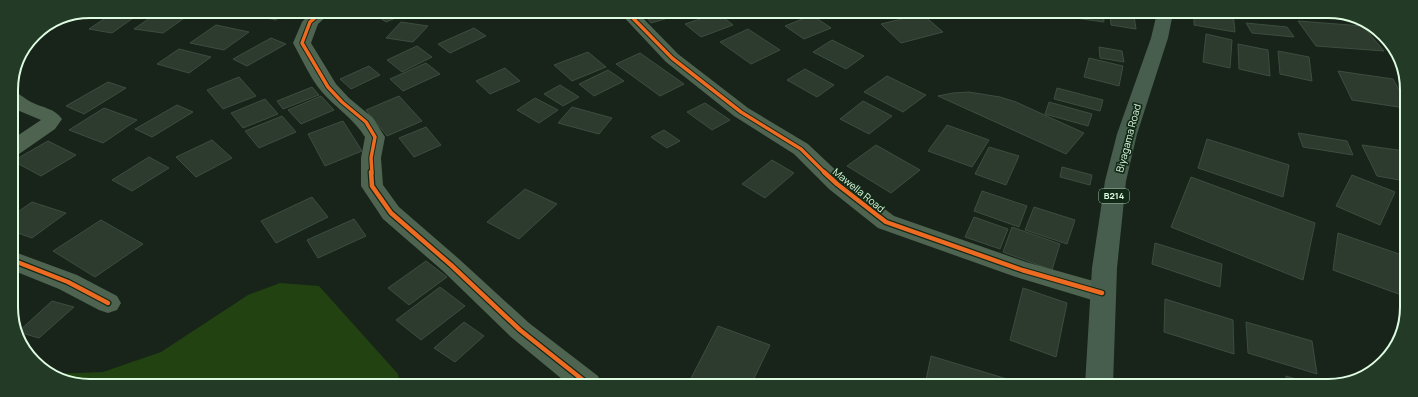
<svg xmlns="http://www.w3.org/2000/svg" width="1418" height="397" font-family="Manrope,sans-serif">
  <rect width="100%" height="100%" fill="#18241a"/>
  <polygon fill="#224211" points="280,283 319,286 398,374 400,384 70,383 53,374 103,372 161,352 248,295"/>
  <g fill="#2d3b2f" stroke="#3c4d3f">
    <polygon points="116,11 143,11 112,33 89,29"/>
    <polygon points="160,11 190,14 163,33 134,29"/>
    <polygon points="263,11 287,11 276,20 256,16"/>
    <polygon points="371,12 410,12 386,22"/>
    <polygon points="533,12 554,12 540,17"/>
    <polygon points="642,12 671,12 675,16 651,23"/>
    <polygon points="718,13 733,25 701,37 685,24"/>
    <polygon points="1075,13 1103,13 1104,22 1075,18"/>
    <polygon points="1110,13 1134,16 1136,29 1111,25"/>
    <polygon points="1194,13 1233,13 1235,32 1194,25"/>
    <polygon points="922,14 943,32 901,43 881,24"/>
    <polygon points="812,15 831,28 804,39 785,26"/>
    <polygon points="1298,21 1363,26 1384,51 1316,46"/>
    <polygon points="401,22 428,26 413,42 386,38"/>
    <polygon points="1246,23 1287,27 1294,37 1252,33"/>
    <polygon points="216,25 249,32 224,50 190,43"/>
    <polygon points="474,28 486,36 450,53 438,44"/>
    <polygon points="748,29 780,50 751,64 720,42"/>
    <polygon points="1206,34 1232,40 1230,68 1203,62"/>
    <polygon points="271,38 286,44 247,66 233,59"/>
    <polygon points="832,40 864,56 846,69 813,52"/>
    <polygon points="1238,44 1268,50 1270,76 1239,69"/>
    <polygon points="417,46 432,57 402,72 387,60"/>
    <polygon points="1099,47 1122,51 1124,62 1100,58"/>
    <polygon points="179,49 211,57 189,73 157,64"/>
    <polygon points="1278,51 1309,57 1312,81 1280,74"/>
    <polygon points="588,52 606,67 572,81 554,65"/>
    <polygon points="640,53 684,84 660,96 616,64"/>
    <polygon points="1089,58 1123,66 1119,86 1084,77"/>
    <polygon points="426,63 440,74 403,91 390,79"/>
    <polygon points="369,66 380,75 351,89 340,79"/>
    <polygon points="505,68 520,81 490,94 476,81"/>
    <polygon points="805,69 834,85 817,97 787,80"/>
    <polygon points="608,70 624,81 594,96 579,84"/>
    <polygon points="1338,71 1393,79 1405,101 1405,108 1352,100"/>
    <polygon points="887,76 926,95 903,112 864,92"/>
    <polygon points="239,77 256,96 223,109 207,90"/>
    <polygon points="108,82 126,88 84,114 66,106"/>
    <polygon points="560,85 579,97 563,106 544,94"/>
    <polygon points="312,87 319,95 283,109 277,101"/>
    <polygon points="1057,88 1103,100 1100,111 1054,99"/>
    <polygon points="969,92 1000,97 1016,102 1084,133 1066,154 938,96 953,93"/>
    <polygon points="321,96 334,110 301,124 288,110"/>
    <polygon points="399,96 422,121 387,136 366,110"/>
    <polygon points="535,98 558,110 539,123 517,110"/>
    <polygon points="265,99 278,114 243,128 231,113"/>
    <polygon points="863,101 892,116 869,134 840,119"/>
    <polygon points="1049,102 1092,114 1088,126 1045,114"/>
    <polygon points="705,103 730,120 712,130 687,112"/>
    <polygon points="177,105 193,112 152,137 135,129"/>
    <polygon points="572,107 612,118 599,134 558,123"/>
    <polygon points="104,108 137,120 103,143 69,130"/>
    <polygon points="282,116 296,132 259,148 245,131"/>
    <polygon points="343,121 362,151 325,166 308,134"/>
    <polygon points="947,125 989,140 972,167 928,151"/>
    <polygon points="426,127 441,145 414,157 399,138"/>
    <polygon points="664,130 680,141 667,148 651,137"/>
    <polygon points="1298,133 1347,141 1353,155 1303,147"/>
    <polygon points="1207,139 1289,165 1283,197 1198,168"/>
    <polygon points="212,140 232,158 196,177 176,157"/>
    <polygon points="48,141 76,155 41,176 13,161"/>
    <polygon points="876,145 920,170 891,193 847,166"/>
    <polygon points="1362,145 1405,151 1405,181 1377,176"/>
    <polygon points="989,147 1019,156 1006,185 975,174"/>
    <polygon points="149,157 169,168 132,191 112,180"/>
    <polygon points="772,160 794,173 765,198 742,184"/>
    <polygon points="1062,167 1092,175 1090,185 1060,177"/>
    <polygon points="1352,175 1395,192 1380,225 1336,206"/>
    <polygon points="1191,177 1315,223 1303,280 1171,227"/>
    <polygon points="525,189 557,204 519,239 487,222"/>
    <polygon points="982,191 1027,206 1019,227 974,211"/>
    <polygon points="312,197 328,217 276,243 261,221"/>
    <polygon points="32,202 66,213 32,238 12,231 12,216"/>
    <polygon points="1034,207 1075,220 1067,244 1025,230"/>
    <polygon points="974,217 1008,229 1000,249 965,237"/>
    <polygon points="354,219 366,236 318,258 307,240"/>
    <polygon points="101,220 143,244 95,277 53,251"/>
    <polygon points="1012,227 1060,244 1052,270 1003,252"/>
    <polygon points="1338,233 1405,256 1404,296 1333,270"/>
    <polygon points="1155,243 1222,264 1220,287 1152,264"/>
    <polygon points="426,261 447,277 409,305 388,288"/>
    <polygon points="440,287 465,306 421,340 396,320"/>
    <polygon points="1023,288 1067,303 1056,357 1010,340"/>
    <polygon points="1165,299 1233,320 1234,354 1164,332"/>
    <polygon points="52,301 74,307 39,338 18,332"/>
    <polygon points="464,322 484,336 455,362 434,348"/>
    <polygon points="1246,322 1312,341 1317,374 1248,353"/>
    <polygon points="718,326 770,345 751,385 688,384"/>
    <polygon points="931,356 1027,385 925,385"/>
    <polygon points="1286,376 1320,386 1287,386"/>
  </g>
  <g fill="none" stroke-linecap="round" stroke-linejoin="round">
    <g fill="#4e6450" fill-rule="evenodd">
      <path d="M312,11L331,12L318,24L311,43L336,84L349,98L373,118L385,137L381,158L383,185L399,207L459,259L529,323L598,376L601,384H568L511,337L443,271L383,219L361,186V158L365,137C354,119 336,108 322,92C310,78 302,59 293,43L302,22Z"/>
      <polygon points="619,12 637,12 678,54 748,108 808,144 845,179 894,216 1026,262 1111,286 1114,293 1111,300 1102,303 1013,276 878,228 829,189 794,154 734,116 666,62"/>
      <path d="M11,91C19,93 24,98 31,102C43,108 54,108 62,119L55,129L19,154L12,156L11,140L41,120L17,110L11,106Z"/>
      <polygon points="12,251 77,275 117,296 121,303 117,310 108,313 99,310 59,289 12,270"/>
    </g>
    <polygon fill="#475e4e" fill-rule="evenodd" points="1157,13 1173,13 1168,38 1137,134 1126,181 1117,268 1113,385 1085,385 1092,268 1105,181 1117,134 1151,38"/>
    <defs>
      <g id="cycleway-far1">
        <polyline points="323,11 310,22 302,43 328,87 342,102 366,122 375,137 371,158 372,173"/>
        <polyline points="627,12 672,58 741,112 801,149 825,173"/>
      </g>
      <g id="cycleway">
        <polyline points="371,172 372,186 391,213 451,265 520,330 588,384"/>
        <polyline points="824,172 837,184 886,222 1022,270 1102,293"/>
        <polyline points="12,260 68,282 108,303"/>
      </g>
    </defs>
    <use href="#cycleway-far1" stroke="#132917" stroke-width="5.5"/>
    <use href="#cycleway" stroke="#132917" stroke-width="7"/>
    <use href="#cycleway-far1" stroke="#ed6a23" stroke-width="3.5"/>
    <use href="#cycleway" stroke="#ed6a23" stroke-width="4.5"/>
  </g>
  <g text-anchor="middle" stroke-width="3.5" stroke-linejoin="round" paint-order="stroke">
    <rect fill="#132917" stroke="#a1bda4" stroke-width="1" x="1099" y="189" width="30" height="14" rx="3"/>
    <g font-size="9" font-weight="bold" fill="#defce1">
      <text x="1114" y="199">B214</text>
    </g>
    <g font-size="10" fill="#defce1" stroke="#132917">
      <text transform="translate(1128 138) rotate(-75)" y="4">Biyagama Road</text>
      <text transform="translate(859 190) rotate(39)" y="4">Mawella Road</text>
    </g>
  </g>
  <path d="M0 0H1418V397H0ZM90 18H1328A72 72 0 0 1 1400 90V307A72 72 0 0 1 1328 379H90A72 72 0 0 1 18 307V90A72 72 0 0 1 90 18Z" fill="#233a27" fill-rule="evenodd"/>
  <path fill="none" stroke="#defce1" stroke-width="2" d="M90 18H1328A72 72 0 0 1 1400 90V307A72 72 0 0 1 1328 379H90A72 72 0 0 1 18 307V90A72 72 0 0 1 90 18Z"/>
</svg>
